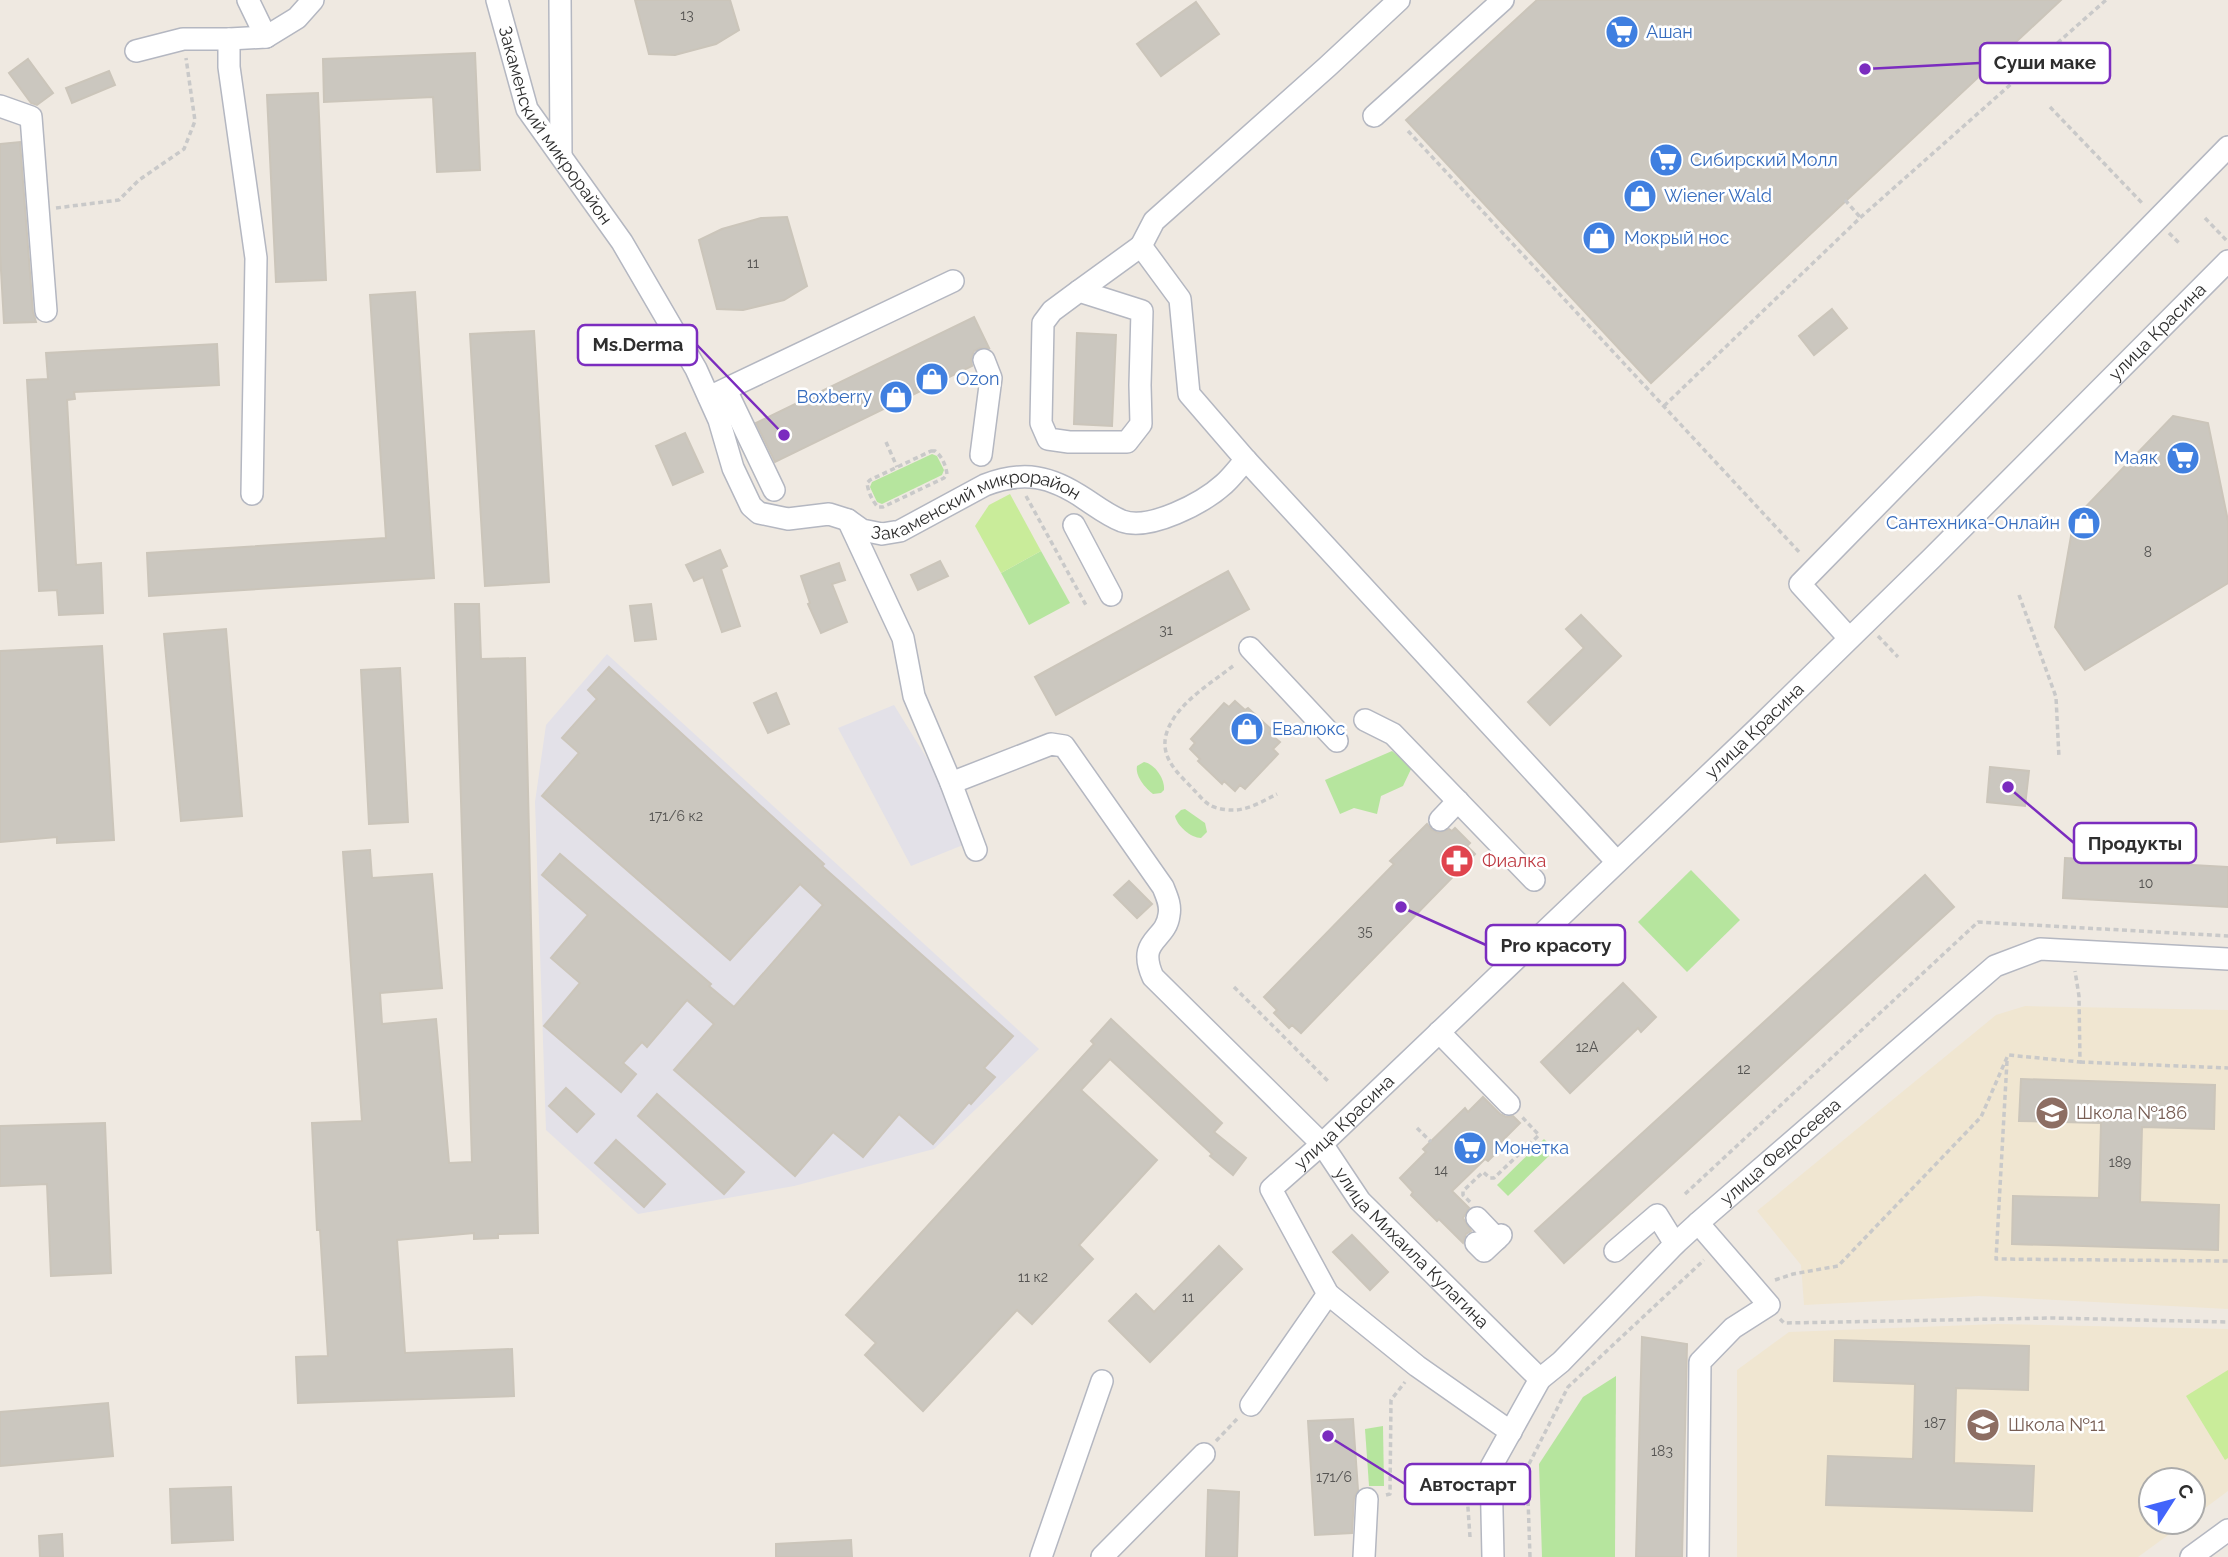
<svg xmlns="http://www.w3.org/2000/svg" width="2228" height="1557" font-family="Raleway,sans-serif">
  <rect width="100%" height="100%" fill="#efe9e1"/>
  <g fill="#e3e1e8">
    <polygon points="607,654 1039,1049 934,1149 794,1186 638,1214 546,1130 535,802 546,725"/>
    <polygon points="894,705 939,778 963,845 911,866 838,728"/>
  </g>
  <g fill="#f0e6d1">
    <polygon points="2025,1006 2228,1010 2228,1309 1979,1296 1804,1305 1801,1265 1757,1211 1996,1015"/>
    <polygon points="1998,1324 2228,1329 2228,1491 2193,1517 2193,1480 2151,1480 2151,1522 2186,1522 2138,1557 1737,1557 1737,1370 1789,1332"/>
  </g>
  <g fill="#b6e59e">
    <polygon points="932,454 937,456 944,470 942,475 882,504 877,502 870,487 872,482"/>
    <polygon points="1041,551 1070,603 1029,625 1001,573"/>
    <polygon points="1392,751 1412,767 1403,786 1381,796 1377,814 1354,808 1340,814 1325,780"/>
    <path d="M1144,762C1155,764 1165,779 1164,790L1161,793L1153,794C1145,788 1135,776 1137,766Z"/>
    <path d="M1185,809L1205,823L1207,832L1201,838C1191,838 1177,826 1175,816L1181,810Z"/>
    <polygon points="1691,870 1740,920 1687,972 1638,922"/>
    <polygon points="1544,1139 1555,1150 1508,1196 1497,1185"/>
    <polygon points="1616,1376 1615,1557 1542,1557 1539,1464 1583,1397"/>
    <polygon points="1383,1426 1384,1486 1369,1486 1365,1429"/>
  </g>
  <g fill="#c9ec9a">
    <polygon points="1010,494 1041,551 1001,573 975,526 989,505"/>
    <polygon points="2228,1370 2228,1458 2225,1460 2186,1396"/>
  </g>
  <g fill="#cbc7bf" stroke="#cbc5ba" stroke-width="2">
    <polygon points="635,0 730,0 739,30 716,44 675,55 649,54"/>
    <polygon points="1537,0 2061,0 1651,383 1406,120"/>
    <polygon points="1196,2 1219,34 1161,76 1137,44"/>
    <polygon points="475,53 480,170 437,172 433,97 324,102 323,59"/>
    <polygon points="28,59 53,93 37,105 31,103 9,73"/>
    <polygon points="109,71 115,85 72,103 66,88"/>
    <polygon points="318,93 326,280 276,282 267,95"/>
    <polygon points="20,142 33,312 36,322 4,323 0,253 0,144"/>
    <polygon points="787,217 807,286 784,300 743,310 717,309 699,240 722,229 761,218"/>
    <polygon points="415,292 434,578 149,596 147,553 386,538 370,295"/>
    <polygon points="1832,309 1847,328 1814,355 1799,336"/>
    <polygon points="974,317 989,348 980,348 974,351 971,359 972,366 775,462 756,423"/>
    <polygon points="534,331 549,582 485,586 470,334"/>
    <polygon points="1077,333 1116,335 1112,426 1074,424"/>
    <polygon points="217,344 219,385 74,392 75,399 67,400 76,565 101,563 103,613 59,615 57,590 39,591 27,380 48,379 46,353"/>
    <polygon points="2173,416 2208,423 2228,521 2228,583 2085,670 2055,627 2074,519"/>
    <polygon points="685,433 703,472 673,485 656,446"/>
    <polygon points="720,550 727,566 721,569 740,626 722,632 703,577 694,581 686,565"/>
    <polygon points="940,561 948,576 918,590 911,575"/>
    <polygon points="839,563 845,580 832,584 847,622 821,633 808,604 810,603 801,576"/>
    <polygon points="1228,571 1249,609 1056,715 1035,677"/>
    <polygon points="455,604 479,604 481,659 525,658 538,1233 498,1234 498,1238 474,1239 474,1233 397,1240 405,1353 512,1349 514,1396 298,1403 296,1357 328,1356 320,1230 317,1230 312,1123 362,1121 343,852 370,850 372,878 432,874 442,988 380,993 382,1024 436,1019 449,1163 472,1162"/>
    <polygon points="651,604 656,639 635,641 630,606"/>
    <polygon points="1581,615 1621,656 1550,725 1528,702 1584,648 1566,629"/>
    <polygon points="226,629 242,816 181,821 164,634"/>
    <polygon points="102,646 114,840 57,843 57,837 0,842 0,651"/>
    <polygon points="609,667 824,864 822,866 1013,1036 984,1068 995,1077 971,1104 969,1102 933,1144 899,1114 863,1157 833,1132 795,1176 674,1070 714,1024 687,1000 647,1047 642,1042 623,1063 636,1074 621,1092 544,1026 580,983 551,958 588,915 542,875 560,854 711,984 709,986 734,1007 823,905 800,884 730,960 542,796 579,753 562,738 597,699 588,690"/>
    <polygon points="400,668 408,822 369,824 361,670"/>
    <polygon points="776,693 789,724 768,733 754,703"/>
    <polygon points="1235,701 1245,710 1248,708 1272,730 1269,733 1280,742 1273,749 1278,754 1245,789 1240,785 1235,791 1224,781 1222,784 1198,761 1200,759 1190,749 1195,743 1191,739 1224,703 1229,707"/>
    <polygon points="1990,767 2029,771 2025,806 1987,802"/>
    <polygon points="1427,824 1432,830 1438,833 1449,829 1452,831 1455,828 1470,843 1467,846 1475,854 1301,1033 1292,1025 1289,1028 1274,1013 1277,1010 1264,997 1394,864 1390,861"/>
    <polygon points="2065,858 2228,867 2228,907 2063,898"/>
    <polygon points="1925,875 1954,907 1564,1263 1535,1231"/>
    <polygon points="1129,881 1152,904 1137,918 1114,895"/>
    <polygon points="1623,983 1656,1017 1641,1032 1638,1028 1570,1093 1541,1062"/>
    <polygon points="1111,1019 1222,1123 1214,1132 1246,1158 1233,1175 1210,1156 1212,1154 1110,1059 1081,1090 1157,1160 1079,1245 1093,1259 1032,1324 1017,1310 923,1411 865,1355 876,1343 846,1315 1094,1044 1091,1041"/>
    <polygon points="2021,1079 2215,1085 2214,1129 2142,1127 2140,1202 2219,1205 2218,1250 2012,1244 2013,1196 2099,1198 2101,1123 2019,1121"/>
    <polygon points="566,1088 594,1114 577,1132 549,1106"/>
    <polygon points="657,1094 744,1172 724,1194 638,1116"/>
    <polygon points="1483,1097 1500,1114 1506,1117 1513,1116 1520,1123 1499,1144 1502,1147 1488,1161 1485,1159 1452,1191 1469,1208 1463,1218 1471,1231 1466,1234 1463,1243 1439,1219 1437,1221 1411,1195 1413,1192 1400,1178 1426,1152 1423,1149 1465,1108 1468,1112"/>
    <polygon points="105,1123 111,1273 51,1276 47,1184 0,1186 0,1126"/>
    <polygon points="616,1140 665,1184 644,1207 595,1163"/>
    <polygon points="1352,1235 1388,1272 1370,1290 1333,1252"/>
    <polygon points="1219,1246 1242,1269 1150,1362 1109,1321 1136,1294 1154,1312"/>
    <polygon points="1642,1337 1687,1344 1682,1557 1636,1557"/>
    <polygon points="1835,1340 2029,1346 2028,1390 1956,1388 1954,1463 2034,1466 2032,1511 1826,1505 1828,1456 1913,1459 1915,1384 1834,1381"/>
    <polygon points="108,1403 113,1456 0,1466 0,1412"/>
    <polygon points="1353,1419 1358,1490 1354,1498 1352,1533 1315,1535 1308,1421"/>
    <polygon points="231,1487 233,1540 172,1543 170,1489"/>
    <polygon points="1208,1490 1239,1492 1237,1557 1206,1557"/>
    <polygon points="62,1534 63,1557 40,1557 39,1536"/>
    <polygon points="851,1540 852,1557 776,1557 776,1544"/>
  </g>
  <g fill="none" stroke-linecap="round" stroke-linejoin="round">
    <defs>
      <g id="minor">
        <polyline points="248,0 266,37"/>
        <path id="s1" d="M497,0L527,109L622,242L696,369L719,420L733,468L751,506L759,513L788,519L829,514L848,520L862,530L882,534L900,531L985,485C1024,470 1051,476 1085,499C1097,507 1109,516 1122,521C1150,531 1203,503 1224,484C1232,477 1238,468 1246,460"/>
        <polyline points="560,0 561,155"/>
        <polyline points="1399,0 1327,67 1154,221 1141,246 1180,299 1189,394 1246,460 1617,862"/>
        <polyline points="229,39 266,37 297,18 313,0"/>
        <polyline points="136,51 183,39 229,39 229,67 256,258 252,494"/>
        <polyline points="0,106 31,117 46,311"/>
        <polyline points="1374,116 1503,0"/>
        <polygon points="1079,291 1142,311 1140,385 1141,424 1127,442 1069,442 1048,439 1041,423 1043,323 1052,311"/>
        <polyline points="1079,291 1141,246"/>
        <polyline points="726,390 774,490"/>
        <polyline points="709,397 953,281"/>
        <polyline points="981,455 991,378 984,360"/>
        <polyline points="848,520 903,638 914,696 951,783 976,850"/>
        <polyline points="1074,525 1111,595"/>
        <polyline points="1849,638 1800,584 2228,147"/>
        <polyline points="1250,648 1337,741"/>
        <polyline points="1365,720 1393,734 1534,880"/>
        <path id="s2" d="M951,783L1051,744L1064,746L1163,887C1167,897 1171,905 1169,915C1166,941 1136,939 1153,977L1322,1144L1360,1201L1540,1379"/>
        <polyline points="1440,820 1458,801"/>
        <polyline points="1439,1032 1509,1104"/>
        <polyline points="1477,1218 1497,1239"/>
        <polyline points="1476,1243 1484,1251 1501,1235"/>
        <polyline points="1615,1251 1657,1215 1675,1244"/>
        <polyline points="1251,1405 1328,1294"/>
        <path id="s3" d="M1511,1432L1417,1366L1328,1294L1271,1189L1322,1144L1758,728L1932,558L2228,261"/>
        <polyline points="1041,1557 1102,1381"/>
        <polyline points="1102,1557 1204,1454"/>
        <polyline points="1364,1557 1367,1499"/>
        <path id="s4" d="M1493,1557L1491,1467L1540,1379L1561,1362L1675,1244L1698,1223L1995,966L2040,949L2228,959"/>
        <polyline points="1698,1557 1700,1362 1733,1328 1769,1305 1698,1223"/>
        <polyline points="2191,1557 2228,1530"/>
      </g>
    </defs>
    <use href="#minor" stroke="#b4b7c1" stroke-width="24"/>
    <g stroke="#c9c9c9" stroke-width="3.5" stroke-dasharray="5 3.5" stroke-linecap="butt">
      <polyline points="2050,107 2143,204"/>
      <polyline points="1408,131 1801,554"/>
      <polyline points="1845,200 1860,217"/>
      <polyline points="56,208 119,200 139,180 184,149 195,121 186,58"/>
      <polyline points="2205,218 2228,242"/>
      <polyline points="2169,233 2180,244"/>
      <polyline points="1664,406 1861,217 2106,0"/>
      <polyline points="886,442 897,467"/>
      <path d="M931,451H935C942,456 946,466 947,474L944,478L883,507H878C872,501 868,491 867,483L870,480Z"/>
      <polyline points="1026,496 1087,607"/>
      <polyline points="2019,595 2056,697 2059,758"/>
      <polyline points="1878,636 1898,657"/>
      <path d="M1233,666C1210,684 1174,705 1166,735C1160,759 1180,775 1194,790C1199,795 1204,802 1210,805C1214,808 1225,810 1231,810C1247,811 1263,801 1277,794"/>
      <polyline points="1234,987 1329,1082"/>
      <polyline points="2007,1061 1996,1259 2228,1261"/>
      <polyline points="2080,1062 2228,1068"/>
      <polyline points="1417,1128 1431,1142"/>
      <polyline points="1685,1194 1978,922 2228,936"/>
      <polyline points="1470,1202 1463,1195 1463,1191 1483,1172 1490,1178 1494,1178 1539,1135 1522,1117"/>
      <polyline points="1775,1280 1793,1274 1838,1266 1981,1117 2008,1055 2080,1062 2079,996 2075,971"/>
      <polyline points="1780,1319 1784,1323 2052,1318 2228,1322"/>
      <polyline points="1216,1441 1237,1419"/>
      <polyline points="1512,1467 1527,1468"/>
      <polyline points="1386,1495 1390,1494 1391,1400 1405,1382"/>
      <polyline points="1470,1537 1465,1465 1473,1466"/>
      <polyline points="1530,1557 1527,1468 1568,1387 1704,1260"/>
    </g>
    <use href="#minor" stroke="#fff" stroke-width="21"/>
  </g>
  <defs>
    <symbol id="supermarket-disc" viewBox="-11 -11 22 22"><circle r="9.5" fill="#3f7fe0" stroke="#fff"/><path d="M-6-5.5h2.5l.6 2H6L4.5 2H-2.5L-4.4-4H-6ZM-1.5 3.2a1.3 1.3 0 1 0 .1 0ZM3 3.2a1.3 1.3 0 1 0 .1 0Z" fill="#fff"/></symbol>
    <symbol id="shop-disc" viewBox="-11 -11 22 22"><circle r="9.5" fill="#3f7fe0" stroke="#fff"/><path d="M-5-2.5h2.3a2.7 3.5 0 0 1 5.4 0H5L5.5 6h-11ZM-1.5-2.5h3a1.5 2.3 0 0 0-3 0Z" fill="#fff"/></symbol>
    <symbol id="pharmacy-disc" viewBox="-11 -11 22 22"><circle r="9.5" fill="#e0444e" stroke="#fff"/><path d="M-2-6h4v4h4v4h-4v4h-4v-4h-4v-4h4Z" fill="#fff"/></symbol>
    <symbol id="school-disc" viewBox="-11 -11 22 22"><circle r="9.5" fill="#8d6e63" stroke="#fff"/><path d="M0-5L7-2L0 1L-7-2ZM-4 1L0 2.5L4 1V4Q0 6-4 4Z" fill="#fff"/></symbol>
  </defs>
  <g fill-rule="evenodd">
    <use href="#supermarket-disc" x="1603" y="13" width="38" height="38"/>
    <use href="#supermarket-disc" x="1647" y="141" width="38" height="38"/>
    <use href="#shop-disc" x="1621" y="177" width="38" height="38"/>
    <use href="#shop-disc" x="1580" y="219" width="38" height="38"/>
    <use href="#shop-disc" x="913" y="360" width="38" height="38"/>
    <use href="#shop-disc" x="877" y="378" width="38" height="38"/>
    <use href="#supermarket-disc" x="2164" y="439" width="38" height="38"/>
    <use href="#shop-disc" x="2065" y="504" width="38" height="38"/>
    <use href="#shop-disc" x="1228" y="710" width="38" height="38"/>
    <use href="#pharmacy-disc" x="1438" y="842" width="38" height="38"/>
    <use href="#school-disc" x="2033" y="1094" width="38" height="38"/>
    <use href="#supermarket-disc" x="1451" y="1129" width="38" height="38"/>
    <use href="#school-disc" x="1964" y="1406" width="38" height="38"/>
  </g>
  <g text-anchor="middle" stroke-width="5" stroke-linejoin="round" paint-order="stroke">
    <g font-size="14" fill="#555452">
      <text x="687" y="20">13</text>
      <text x="753" y="268">11</text>
      <text x="2148" y="557">8</text>
      <text x="1166" y="635">31</text>
      <text x="676" y="821">171/6 к2</text>
      <text x="2146" y="888">10</text>
      <text x="1365" y="936">35</text>
      <text x="1587" y="1052">12А</text>
      <text x="1744" y="1074">12</text>
      <text x="2120" y="1167">189</text>
      <text x="1441" y="1175">14</text>
      <text x="1033" y="1282">11 к2</text>
      <text x="1188" y="1302">11</text>
      <text x="1935" y="1428">187</text>
      <text x="1662" y="1456">183</text>
      <text x="1334" y="1482">171/6</text>
    </g>
    <g font-size="18" fill="#366cbe" stroke="#fff" text-anchor="start">
      <text x="1646" y="38">Ашан</text>
      <text x="1690" y="166">Сибирский Молл</text>
      <text x="1664" y="202">Wiener Wald</text>
      <text x="1624" y="244">Мокрый нос</text>
      <text x="956" y="385">Ozon</text>
      <text x="872" y="403" text-anchor="end">Boxberry</text>
      <text x="2158" y="464" text-anchor="end">Маяк</text>
      <text x="2060" y="529" text-anchor="end">Сантехника-Онлайн</text>
      <text x="1272" y="735">Евалюкс</text>
      <text x="1494" y="1154">Монетка</text>
    </g>
    <g font-size="18" fill="#2e2e2e" stroke="#fff">
      <text dy="6" stroke="none"><textPath href="#s1" startOffset="140">Закаменский микрорайон</textPath></text>
      <text dy="6" stroke="none"><textPath href="#s3" startOffset="1582">улица Красина</textPath></text>
      <text dy="6" stroke="none"><textPath href="#s1" startOffset="812">Закаменский микрорайон</textPath></text>
      <text dy="6" stroke="none"><textPath href="#s3" startOffset="1015">улица Красина</textPath></text>
      <text dy="6" stroke="none"><textPath href="#s3" startOffset="448">улица Красина</textPath></text>
      <text dy="6" stroke="none"><textPath href="#s4" startOffset="522">улица Федосеева</textPath></text>
      <text dy="6" stroke="none"><textPath href="#s2" startOffset="766">улица Михаила Кулагина</textPath></text>
    </g>
    <g font-size="18" fill="#be3a42" stroke="#fff" text-anchor="start">
      <text x="1482" y="867">Фиалка</text>
    </g>
    <g font-size="18" fill="#785e54" stroke="#fff" text-anchor="start">
      <text x="2076" y="1119">Школа №186</text>
      <text x="2008" y="1431">Школа №11</text>
    </g>
  </g>
  <path fill="none" stroke="#7b2cbf" stroke-width="2.5" d="M1865 69L1980 63M784 435L697 345M2008 787L2074 843M1401 907L1486 945M1328 1436L1405 1484"/>
  <g fill="#7b2cbf" stroke="#fff" stroke-width="2.5">
    <circle cx="1865" cy="69" r="7"/>
    <circle cx="784" cy="435" r="7"/>
    <circle cx="2008" cy="787" r="7"/>
    <circle cx="1401" cy="907" r="7"/>
    <circle cx="1328" cy="1436" r="7"/>
  </g>
  <g fill="#fff" stroke="#7b2cbf" stroke-width="2.5">
    <rect x="1980" y="43" width="130" height="40" rx="7"/>
    <rect x="578" y="325" width="119" height="40" rx="7"/>
    <rect x="2074" y="823" width="122" height="40" rx="7"/>
    <rect x="1486" y="925" width="139" height="40" rx="7"/>
    <rect x="1405" y="1464" width="125" height="40" rx="7"/>
  </g>
  <g font-size="19" text-anchor="middle" font-weight="bold" fill="#2e2e2e">
    <text x="2045" y="69">Суши маке</text>
    <text x="638" y="351">Ms.Derma</text>
    <text x="2135" y="850">Продукты</text>
    <text x="1556" y="952">Pro красоту</text>
    <text x="1468" y="1491">Автостарт</text>
  </g>
  <g transform="translate(2172 1501) rotate(54)"><circle r="33" fill="#ffffff" stroke="#ababab" stroke-width="2"/>
  <path d="M0-5L12 26L0 18L-12 26Z" fill="#4264fb"/>
  <text y="-10" font-size="19" font-weight="bold" text-anchor="middle" fill="#2e2e2e">С</text>
  </g>
</svg>
